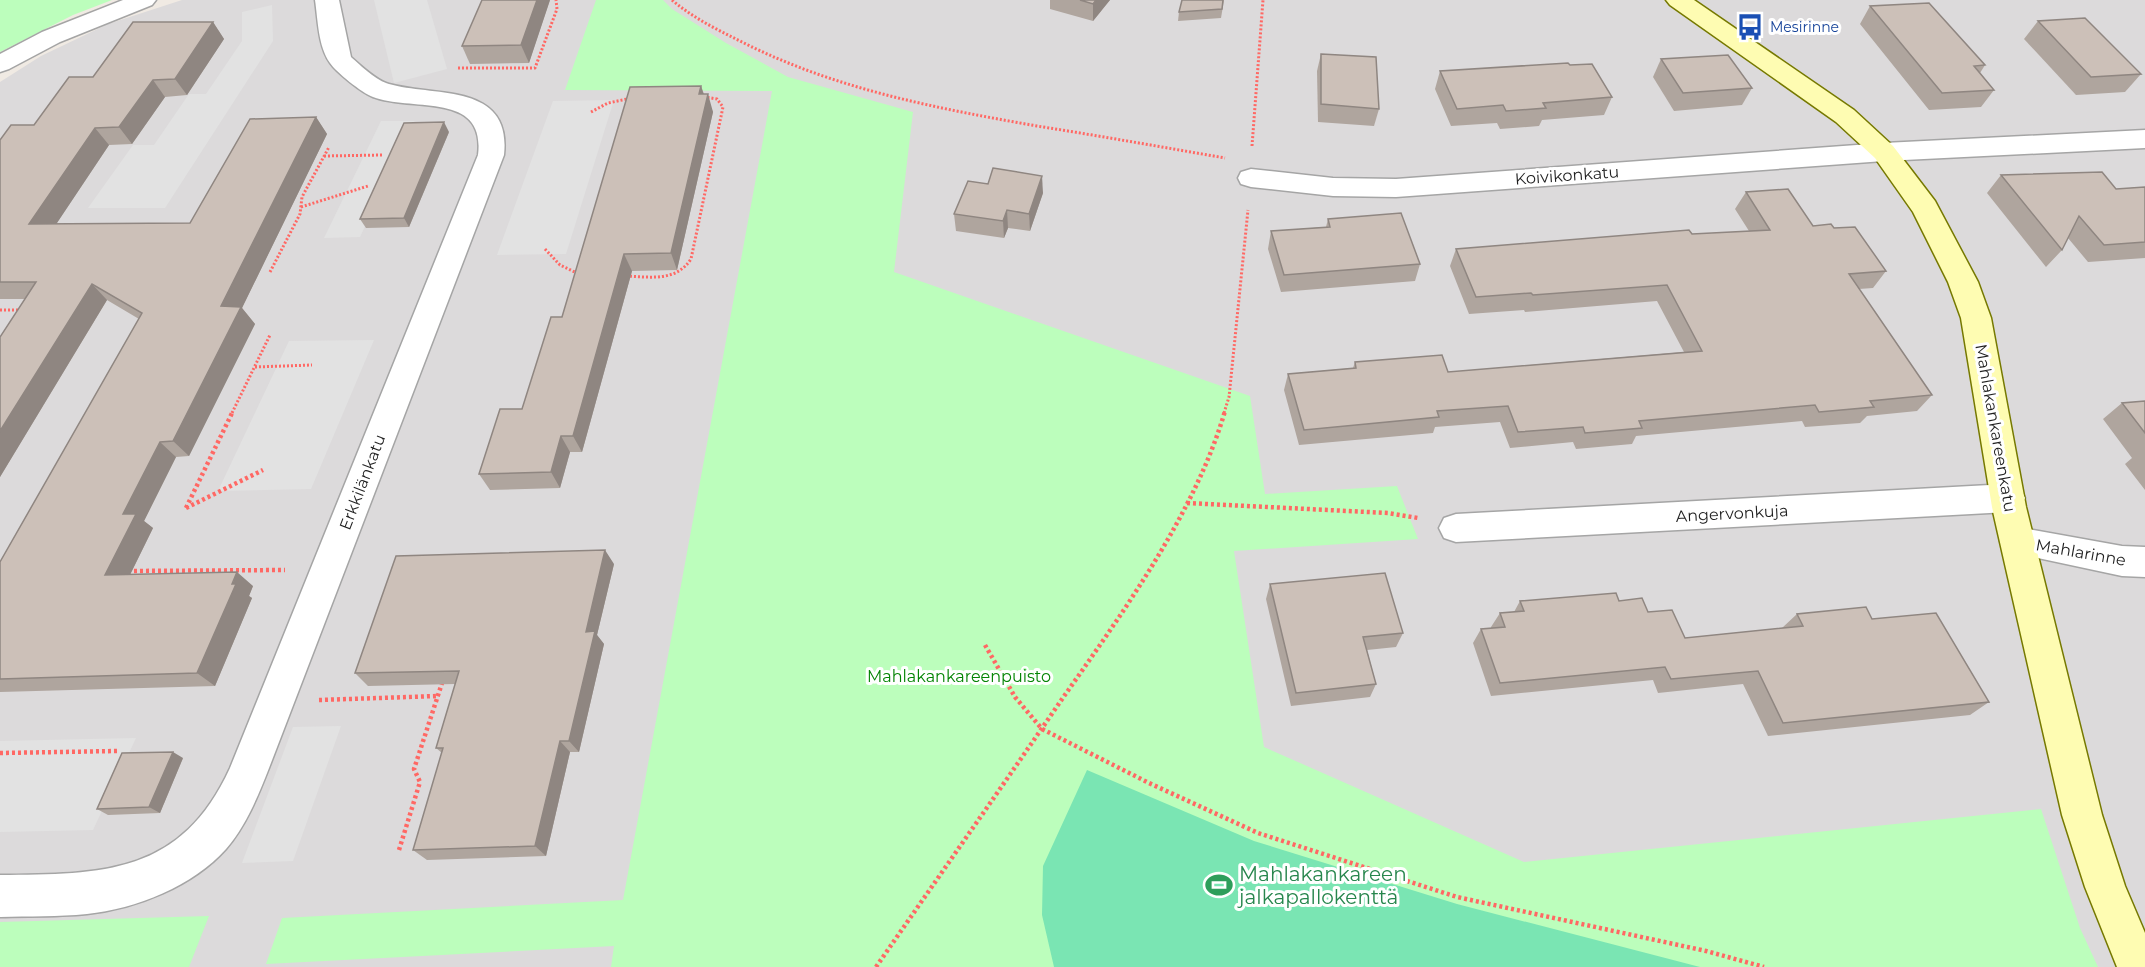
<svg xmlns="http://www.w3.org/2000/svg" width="2145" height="967" font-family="Montserrat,sans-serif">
  <rect width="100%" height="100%" fill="#f0eae3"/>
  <polygon fill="#dcdadb" points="182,0 2145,0 2145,967 0,967 0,82 41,56 108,24"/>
  <g fill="#bcfebc">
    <polygon points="0,0 112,0 73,15 0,52"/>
    <polygon points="596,0 663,0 672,9 726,43 788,77 913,112 894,272 1250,396 1265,494 1397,486 1418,539 1234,551 1264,747 1524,862 2041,809 2080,928 2098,967 611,967 614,946 266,964 282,918 623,900 772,91 565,90"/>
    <polygon points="209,916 189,967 0,967 0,922"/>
  </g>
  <polygon fill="#7ae5b3" points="1087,770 1254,841 1457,904 1700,967 1054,967 1042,915 1043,866"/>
  <g fill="#e2e2e2">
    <polygon points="374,0 427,0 447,69 394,83"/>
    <polygon points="272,5 273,41 165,208 88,208 133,145 154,145 189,94 206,94 242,41 242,12"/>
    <polygon points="614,100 566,254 497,255 553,101"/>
    <polygon points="381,121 414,121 360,237 324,238"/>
    <polygon points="374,340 311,489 218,491 289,341"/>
    <polygon points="341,726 293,861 242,863 293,727"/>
    <polygon points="136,738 93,830 0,832 0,741"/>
  </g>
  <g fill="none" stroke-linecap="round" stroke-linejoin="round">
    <defs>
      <g id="street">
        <polygon points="123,0 156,0 152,5 60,42 9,69 0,72 0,54 42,32"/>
        <path d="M315,0H339L351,57C361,66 377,81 389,84C434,97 512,82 504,155L269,768C258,796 246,826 226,849C193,886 136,909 87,914C58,917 29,916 0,917V875C103,874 181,875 230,768L478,155C486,91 412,112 373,97C362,93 336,72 330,63C318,46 318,20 315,0Z"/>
        <polygon points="2145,130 2145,148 1884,161 1396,197 1333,196 1251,187 1241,184 1238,178 1241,172 1251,169 1333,178 1396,179 1884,143"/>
        <polygon points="2008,484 2020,488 2025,498 2020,508 2008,512 1456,542 1444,538 1439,528 1444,518 1456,514"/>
        <polygon points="2017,527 2122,546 2145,547 2145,577 2122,576 2005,551 2000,541 2005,531"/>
      </g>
      <polygon id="secondary" points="1666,0 1694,0 1854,110 1893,146 1935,201 1978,282 1991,318 2026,507 2102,815 2125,886 2145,933 2145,967 2117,967 2085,887 2062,815 1992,507 1961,318 1948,282 1913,212 1875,158 1836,122 1670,5"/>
    </defs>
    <use href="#street" stroke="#a5a5a5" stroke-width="3"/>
    <use href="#secondary" stroke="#767900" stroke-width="3"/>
    <g stroke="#ff6864" stroke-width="3" stroke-dasharray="2 2" stroke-linecap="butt">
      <path d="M672,0C693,18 718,30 742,42C835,89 935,108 1037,126C1100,136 1162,147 1225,158"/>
      <polyline points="458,68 535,68 557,9 556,0"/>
      <polyline points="591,112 608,103 632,98"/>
      <polyline points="1252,146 1263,0"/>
      <polyline points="324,156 383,155"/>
      <polyline points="301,207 368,186"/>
      <polyline points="545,249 560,265 579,274"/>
      <polyline points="270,272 300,214 302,197 329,147"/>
      <path d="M626,276C650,277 676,282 691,259L723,107L717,99L705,97"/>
      <polyline points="0,310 20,310"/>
      <polyline points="255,367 312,365"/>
      <polyline points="232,413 270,335"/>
      <polyline points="1224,413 1229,397 1248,210"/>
    </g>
    <g stroke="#ff6864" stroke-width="4.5" stroke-dasharray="3 3" stroke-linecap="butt">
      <polyline points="1187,503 1388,513 1418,518"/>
      <polyline points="186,508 233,411"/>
      <polyline points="186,508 263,470"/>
      <polyline points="128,571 285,570"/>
      <polyline points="985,645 1015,697 1042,729 1149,783 1258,833 1457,897 1706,951 1764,967"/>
      <polyline points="319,700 438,696"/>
      <polyline points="0,753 118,751"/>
      <polyline points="399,850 420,782 414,769 443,680"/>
      <path d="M876,967C937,879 999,791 1060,702C1121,615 1195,514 1225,411"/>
    </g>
    <use href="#street" fill="#fff" fill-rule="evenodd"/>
    <use href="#secondary" fill="#fefcb2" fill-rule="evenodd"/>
  </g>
  <g fill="#afa59e">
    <polygon points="550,0 529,63 470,64 462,46"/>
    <polygon points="1050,0 1110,0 1093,21 1050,9"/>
    <polygon points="1224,0 1221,18 1178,21 1179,12"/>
    <polygon points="1870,6 1985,65 1980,73 1994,90 1981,107 1929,110 1860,24"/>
    <polygon points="2038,21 2141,74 2125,92 2076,95 2024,39"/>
    <polygon points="213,22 224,39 187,95 165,97 132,144 109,145 56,224 190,223 316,117 327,134 242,308 255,324 189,456 176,457 144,521 153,528 130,575 253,586 249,596 252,598 215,686 0,692 0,562 139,319 107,300 0,477 0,337 25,299 0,299 0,140 34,125 93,77"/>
    <polygon points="1321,54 1379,109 1374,126 1318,122 1317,71"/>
    <polygon points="1661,59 1752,88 1742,105 1674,111 1653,77"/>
    <polygon points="1570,65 1612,97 1604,115 1542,120 1539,126 1500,129 1497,123 1451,126 1435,89 1440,71"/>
    <polygon points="701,86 704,94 713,112 677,270 632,271 582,452 570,452 560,488 490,490 479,474 522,409 562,317"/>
    <polygon points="449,132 409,227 366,228 360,219"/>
    <polygon points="2001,175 2116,189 2145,187 2145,258 2088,262 2068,238 2062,250 2046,267 1987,193"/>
    <polygon points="1746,192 1813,226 1834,228 1886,271 1873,288 1859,289 1932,395 1917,411 1867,416 1860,423 1805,427 1802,421 1636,436 1632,444 1576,449 1573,442 1510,448 1500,422 1435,427 1433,433 1299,445 1284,390 1288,374 1353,368 1355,362 1448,372 1684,352 1657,301 1525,312 1524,310 1469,314 1450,266 1456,249 1749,231 1735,209"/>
    <polygon points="1043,193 1030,231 1008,228 1004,238 956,231 954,214"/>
    <polygon points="1328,219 1420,264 1415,281 1281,292 1268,249 1271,231 1326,227"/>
    <polygon points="2145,401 2145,490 2125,464 2132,458 2103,419 2122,403"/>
    <polygon points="614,564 597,635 604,644 579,752 570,752 546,856 427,860 413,850 442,753 436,748 455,684 368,686 355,673"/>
    <polygon points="1270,584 1403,633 1396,647 1367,650 1376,684 1370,697 1291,706 1266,599"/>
    <polygon points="1520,601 1619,601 1648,612 1685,638 1782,628 1797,614 1872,619 1989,702 1970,715 1768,736 1743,684 1658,693 1653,680 1491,696 1473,643 1481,629 1491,628 1491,627 1500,613 1514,612"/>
    <polygon points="183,758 160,813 108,815 97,809"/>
  </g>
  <g fill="#8f8681">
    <polygon points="537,0 550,0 529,63 521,45"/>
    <polygon points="1096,0 1110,0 1093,21 1093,4"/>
    <polygon points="213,22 224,39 187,95 175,79"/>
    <polygon points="153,80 165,97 132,144 119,127"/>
    <polygon points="701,86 706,102 708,94 713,112 677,270 671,253"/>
    <polygon points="316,117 327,134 242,308 255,324 189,456 173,441 221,306"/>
    <polygon points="444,122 449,132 409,227 404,218"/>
    <polygon points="95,128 109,145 45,241 29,224"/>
    <polygon points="1042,176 1043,193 1030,231 1029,214"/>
    <polygon points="1007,210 1008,228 1004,238 1003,221"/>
    <polygon points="624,254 632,271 582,452 573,436"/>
    <polygon points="92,284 107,300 0,477 0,431"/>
    <polygon points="561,436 570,452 560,488 551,472"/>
    <polygon points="160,442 176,457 144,521 153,528 123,589 105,575 123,514"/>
    <polygon points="605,550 614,564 597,635 604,644 579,752 569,741 586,632"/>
    <polygon points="237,572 253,586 249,596 252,598 215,686 197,673"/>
    <polygon points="560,741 570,752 546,856 535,846"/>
    <polygon points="173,752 183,758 160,813 149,807"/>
  </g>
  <g fill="#ccc0b8" stroke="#8f8681" stroke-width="1.5">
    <polygon points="482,0 537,0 521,45 462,46"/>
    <polygon points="1080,0 1096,0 1093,4"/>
    <polygon points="1182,0 1223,0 1222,9 1179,12"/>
    <polygon points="1929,3 1985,65 1974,66 1994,90 1942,93 1870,6"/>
    <polygon points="2085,18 2141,74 2091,77 2038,21"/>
    <polygon points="133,22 213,22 175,79 153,80 119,127 95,128 29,224 190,223 250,119 316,117 221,306 241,307 173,441 160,442 123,514 136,514 105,575 237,572 232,584 236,584 197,673 0,679 0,562 142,313 92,284 0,431 0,337 36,282 0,282 0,140 11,125 34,125 69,77 93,77"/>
    <polygon points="1321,54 1376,57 1379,109 1321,104"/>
    <polygon points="1728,55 1752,88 1683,93 1661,59"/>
    <polygon points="1568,63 1570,65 1592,64 1612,97 1543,103 1546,108 1506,111 1503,105 1457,109 1440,71"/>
    <polygon points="701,86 699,94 708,94 671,253 624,254 573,436 561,436 551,472 479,474 500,409 522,409 551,317 562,317 630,87"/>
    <polygon points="444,122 404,218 360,219 404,123"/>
    <polygon points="993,168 1042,176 1029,214 1007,210 1003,221 954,214 968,181 988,184"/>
    <polygon points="2102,172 2116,189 2145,187 2145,242 2104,245 2079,216 2062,250 2001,175"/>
    <polygon points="1788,189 1813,226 1831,224 1834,228 1855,227 1886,271 1849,274 1932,395 1870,401 1874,407 1819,412 1815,405 1639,421 1642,428 1585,433 1583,427 1518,432 1508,406 1437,411 1439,417 1304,430 1288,374 1356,368 1355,362 1442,355 1448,372 1702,351 1667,285 1533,295 1531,293 1476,297 1456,249 1689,230 1692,234 1770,230 1746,192"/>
    <polygon points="1401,213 1420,264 1284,275 1271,231 1330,227 1328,219"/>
    <polygon points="2145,401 2145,433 2122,403"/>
    <polygon points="605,550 586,632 595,631 569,741 560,741 535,846 413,850 443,748 436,748 459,671 355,673 396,556"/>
    <polygon points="1385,573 1403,633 1363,637 1376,684 1296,693 1270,584"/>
    <polygon points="1616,593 1619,601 1642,598 1648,612 1672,610 1685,638 1803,626 1797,614 1866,607 1872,619 1936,613 1989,702 1783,723 1758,671 1671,679 1665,667 1500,683 1481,629 1505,627 1500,613 1524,611 1520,601"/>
    <polygon points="173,752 149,807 97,809 122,753"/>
  </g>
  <defs>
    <symbol id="bus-bare" viewBox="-9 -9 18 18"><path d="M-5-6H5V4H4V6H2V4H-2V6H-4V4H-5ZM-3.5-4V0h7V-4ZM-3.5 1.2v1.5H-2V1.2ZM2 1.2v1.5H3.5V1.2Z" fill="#1a4fb4" stroke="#fff" stroke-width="2.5" paint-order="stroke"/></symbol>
    <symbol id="stadium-bare" viewBox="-9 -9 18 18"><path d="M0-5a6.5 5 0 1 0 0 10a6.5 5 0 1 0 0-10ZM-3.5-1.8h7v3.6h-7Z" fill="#2e9e5b" stroke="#fff" stroke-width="2.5" paint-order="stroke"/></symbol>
  </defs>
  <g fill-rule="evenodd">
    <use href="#bus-bare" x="1731" y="8" width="38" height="38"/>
    <use href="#stadium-bare" x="1200" y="866" width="38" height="38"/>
  </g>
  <g text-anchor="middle" stroke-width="6" stroke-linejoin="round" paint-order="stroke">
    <g font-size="14" fill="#164399" stroke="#fff" text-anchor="start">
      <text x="1770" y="32">Mesirinne</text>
    </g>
    <g font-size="16" fill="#1e1e1e" stroke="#fff">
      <text transform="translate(1567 175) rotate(-4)" y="6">Koivikonkatu</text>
      <text transform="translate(1996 428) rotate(80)" y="6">Mahlakankareenkatu</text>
      <text transform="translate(362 482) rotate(-69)" y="6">Erkkilänkatu</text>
      <text transform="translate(1732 513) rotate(-3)" y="6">Angervonkuja</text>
      <text transform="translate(2081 552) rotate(10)" y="6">Mahlarinne</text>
    </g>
    <g font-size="16" fill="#038403" stroke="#fff">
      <text x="959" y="682">Mahlakankareenpuisto</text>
    </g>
    <g font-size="20" fill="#27864d" stroke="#fff" text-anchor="start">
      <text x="1239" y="881">Mahlakankareen<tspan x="1239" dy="23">jalkapallokenttä</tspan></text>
    </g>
  </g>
</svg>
